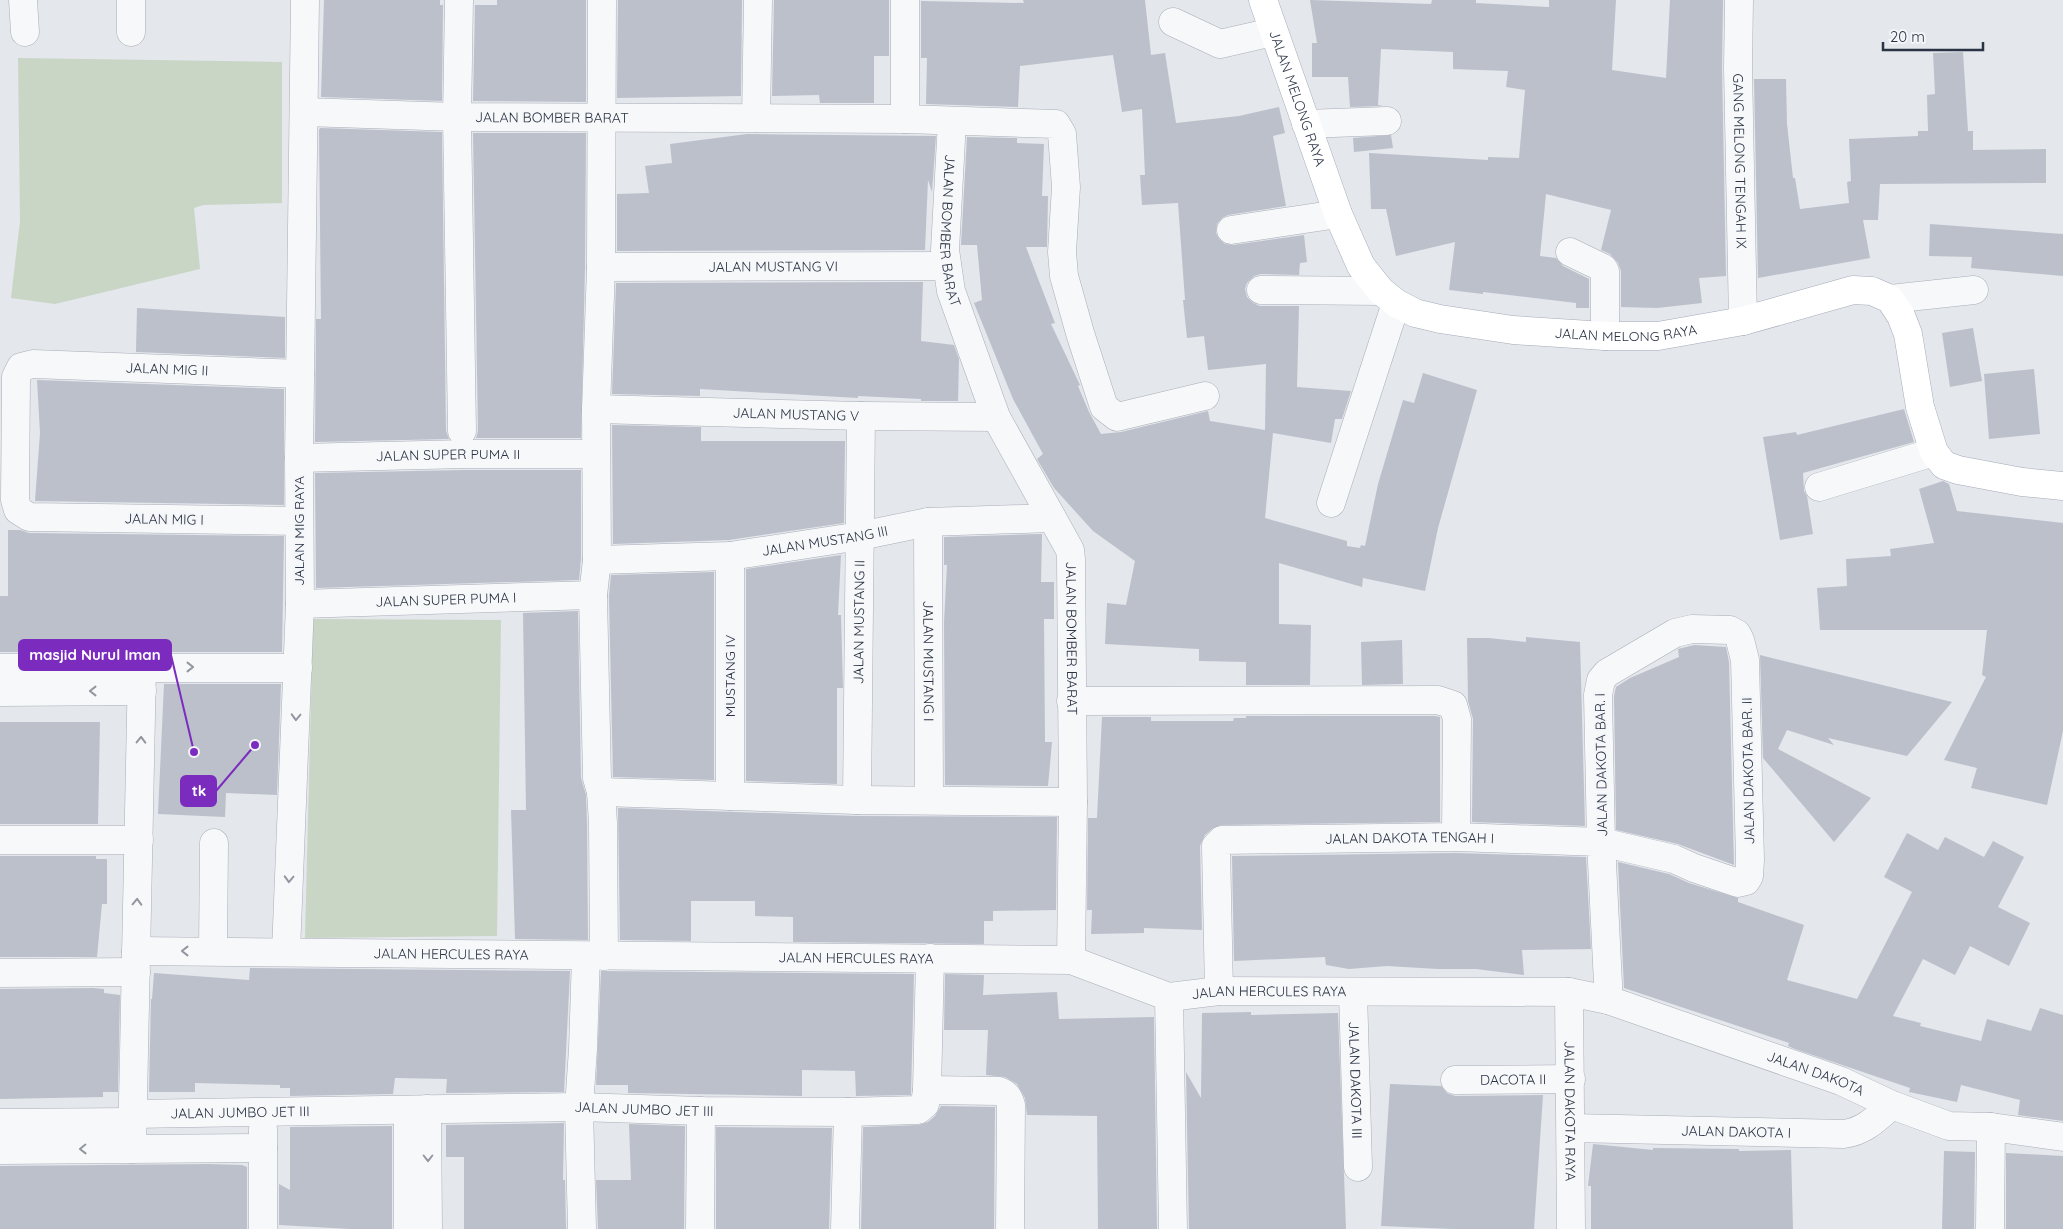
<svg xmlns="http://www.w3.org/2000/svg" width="2063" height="1229" font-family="Quicksand,sans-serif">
  <rect width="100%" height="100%" fill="#e4e7ec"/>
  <g fill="#c9d6c5">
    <polygon points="18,58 282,62 282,203 203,205 194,208 200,269 55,304 11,298 20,221"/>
    <polygon points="313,619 501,620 497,936 305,938"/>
  </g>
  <g fill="#bbc0ca">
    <polygon points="324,0 440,0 440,5 443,5 442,101 321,97"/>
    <polygon points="497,0 586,0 586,102 473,101 475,5 497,5"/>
    <polygon points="618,0 742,0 741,96 617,98"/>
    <polygon points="774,0 889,0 889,56 874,56 874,103 820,103 819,95 772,96"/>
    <polygon points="1023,0 1145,0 1151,55 1165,53 1176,123 1239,116 1279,107 1285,133 1273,136 1286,206 1228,215 1222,218 1217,224 1216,233 1219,239 1225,244 1233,245 1304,235 1307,262 1300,263 1299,275 1261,274 1254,276 1247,283 1245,289 1247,297 1253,303 1260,306 1299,306 1297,387 1351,391 1342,419 1335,419 1331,443 1273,433 1265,518 1347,541 1347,546 1360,548 1361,545 1365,546 1378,484 1403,400 1414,403 1423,373 1477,390 1438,528 1425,591 1363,578 1362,587 1279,563 1279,624 1311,625 1310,685 1246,685 1246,662 1199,661 1199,649 1105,644 1107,603 1126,605 1135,561 1093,531 1054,488 1037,459 1043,454 1013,399 974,303 982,300 977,245 961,245 967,137 1017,138 1017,143 1044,144 1042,196 1048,196 1047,247 1026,247 1055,323 1051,324 1080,385 1078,386 1089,412 1101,434 1121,432 1208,411 1210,421 1265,430 1266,364 1208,370 1204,336 1187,338 1183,300 1185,300 1178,203 1142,205 1140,175 1145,175 1142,109 1122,112 1113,55 1020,66 1018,107 926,104 927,58 921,58 921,1 1024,3"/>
    <polygon points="1310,0 1431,4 1432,0 1476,0 1476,3 1549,7 1549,0 1616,0 1612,70 1666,78 1670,0 1723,0 1722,68 1726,276 1699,278 1702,303 1657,308 1621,307 1621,271 1618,263 1610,254 1601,250 1611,210 1546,194 1540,256 1556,258 1563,266 1589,279 1589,308 1576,308 1576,303 1483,292 1483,294 1449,290 1455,242 1396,256 1386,209 1371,209 1369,153 1488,160 1488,157 1519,158 1525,90 1506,87 1508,71 1453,69 1453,52 1381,49 1378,105 1383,106 1350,107 1348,77 1312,77 1312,43 1317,43"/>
    <polygon points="1963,52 1968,131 1973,131 1973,150 2046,149 2046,183 1880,184 1878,220 1863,220 1870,258 1758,278 1754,79 1786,79 1787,124 1793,178 1795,178 1800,209 1849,203 1847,182 1851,181 1849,139 1918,136 1918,131 1928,131 1927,95 1935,94 1933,53"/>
    <polygon points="320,128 442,132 446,431 449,439 315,442 316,319 321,319 319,130"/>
    <polygon points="473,133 586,133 585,267 581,438 476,438 478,431"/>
    <polygon points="747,134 936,136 932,192 928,180 925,250 617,251 617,194 649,193 645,166 672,163 670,144"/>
    <polygon points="1391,135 1393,148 1354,152 1353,138"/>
    <polygon points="1930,224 2063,234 2063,276 1971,268 1972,257 1929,256"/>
    <polygon points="923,282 921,341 954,345 959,359 958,401 921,401 921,399 858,396 858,398 700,389 700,396 612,394 616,283"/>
    <polygon points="137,308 285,317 285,358 136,352"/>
    <polygon points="1973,328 1982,381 1950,387 1942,333"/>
    <polygon points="2034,369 2040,434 1989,439 1984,374"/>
    <polygon points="37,380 284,389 284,505 35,501 40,433"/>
    <polygon points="1904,409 1914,442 1803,473 1804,491 1807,496 1813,534 1780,540 1763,437 1796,432 1797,435"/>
    <polygon points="612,425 701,427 701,441 845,441 844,523 729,540 613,544"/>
    <polygon points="465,470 581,470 581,559 579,580 316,588 315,473"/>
    <polygon points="1943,481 1949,484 1957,511 2063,523 2063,731 2047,805 1971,788 1977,768 1944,760 1986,677 1982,675 1987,630 1820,630 1817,588 1847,586 1846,559 1891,556 1890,549 1934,543 1919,489"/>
    <polygon points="8,530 20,530 29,533 284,536 282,652 0,652 0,596 8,596"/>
    <polygon points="1042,534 1041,582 1054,582 1054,619 1044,619 1045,742 1052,742 1048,786 945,785 944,622 947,565 944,565 944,537"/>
    <polygon points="841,555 838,615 841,615 843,688 837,688 837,784 746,781 746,569"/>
    <polygon points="714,572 714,780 613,777 609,596 611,575"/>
    <polygon points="578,611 581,778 586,795 587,824 588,940 515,939 511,810 526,810 523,613"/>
    <polygon points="1526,637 1580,642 1585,826 1472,822 1473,719 1468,701 1467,638 1489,638 1526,642"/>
    <polygon points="1402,640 1403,684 1362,685 1361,642"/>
    <polygon points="1694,645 1726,647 1729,662 1734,865 1678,844 1616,830 1614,696 1616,687 1630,678 1679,657 1678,649"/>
    <polygon points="1760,655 1952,702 1907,756 1828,738 1834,745 1787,730 1778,749 1871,798 1834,842 1763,758"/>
    <polygon points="164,684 281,684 277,795 226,793 225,817 158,814"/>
    <polygon points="1246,716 1435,716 1440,717 1440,822 1221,825 1212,829 1205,835 1200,846 1202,930 1144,928 1144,933 1091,934 1092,910 1087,910 1088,818 1097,818 1102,717 1151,717 1151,721 1233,721 1234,718 1246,718"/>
    <polygon points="0,722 100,722 98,824 0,824"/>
    <polygon points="618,808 857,816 1057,817 1056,910 993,911 993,921 984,921 984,944 793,942 793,917 755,916 755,901 691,901 691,941 620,940"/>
    <polygon points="1907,833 1938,850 1945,837 1984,857 1993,841 2024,857 1998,907 2030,923 2009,966 1970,946 1955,975 1923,959 1893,1016 1921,1023 1920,1026 1981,1041 1987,1019 2031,1031 2040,1008 2063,1015 2063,1121 2018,1115 2020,1100 1961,1085 1957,1102 1909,1092 1910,1088 1795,1049 1788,1046 1789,1043 1624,988 1618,862 1669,874 1689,883 1738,898 1738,902 1804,925 1787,980 1857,999 1912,892 1884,877"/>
    <polygon points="1456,853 1586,857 1591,949 1522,950 1524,975 1476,969 1438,969 1387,966 1349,969 1326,965 1325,957 1234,961 1232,856"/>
    <polygon points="0,856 96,856 96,859 107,859 107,904 102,904 97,957 0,957"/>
    <polygon points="250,968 570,971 564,1092 446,1093 447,1079 395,1078 393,1094 290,1096 290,1088 280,1088 280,1085 195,1083 195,1092 149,1092 151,999 152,999 154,973 249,980"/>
    <polygon points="601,971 914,974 911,1095 856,1096 855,1071 802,1070 802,1096 628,1093 628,1085 596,1085"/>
    <polygon points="945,974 984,975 983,995 1057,992 1059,1019 1154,1017 1157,1229 1098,1229 1097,1116 1027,1115 1025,1098 1017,1084 1005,1077 986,1075 988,1030 944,1030"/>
    <polygon points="93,988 104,989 104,993 120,995 118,1092 103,1092 103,1097 0,1099 0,989"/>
    <polygon points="1251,1012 1251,1015 1338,1013 1346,1229 1189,1229 1186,1072 1201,1098 1202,1013"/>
    <polygon points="1390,1084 1441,1086 1447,1093 1455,1096 1543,1095 1534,1229 1452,1229 1381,1226"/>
    <polygon points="941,1106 995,1107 994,1229 861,1229 863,1127 919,1125 928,1122 935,1116"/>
    <polygon points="564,1123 563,1180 565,1180 566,1229 464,1229 464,1157 446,1157 446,1125"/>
    <polygon points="629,1124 685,1126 684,1229 598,1229 596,1180 631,1180"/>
    <polygon points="392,1126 392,1229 350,1229 279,1225 279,1184 290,1190 290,1127"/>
    <polygon points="716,1127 832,1128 829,1229 716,1229"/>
    <polygon points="1593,1144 1653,1150 1653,1148 1739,1149 1739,1151 1791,1150 1793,1229 1591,1229 1591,1186 1588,1186"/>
    <polygon points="1944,1151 1975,1152 1974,1229 1942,1229"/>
    <polygon points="2006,1153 2063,1156 2063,1229 2006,1229"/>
    <polygon points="208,1164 242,1165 247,1167 247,1229 0,1229 0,1166"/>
  </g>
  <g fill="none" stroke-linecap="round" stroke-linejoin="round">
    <defs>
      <g id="minor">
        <polyline points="23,0 25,32"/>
        <polyline points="459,0 457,117 462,431"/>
        <polyline points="602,0 601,267 596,409 597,560 593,595 597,778 601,792 603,823 604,956"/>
        <path id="s1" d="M1739,0L1738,68L1743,321"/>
        <polyline points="1173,22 1220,44 1273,32"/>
        <polyline points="131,32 131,0"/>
        <path id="s2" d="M304,112L457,117L905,119L1056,124L1062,134L1066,187L1062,252L1064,276L1080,333L1104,407L1117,417L1205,396"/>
        <polyline points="756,118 758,0"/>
        <polyline points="905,119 905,0"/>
        <path id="s3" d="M952,121L945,250L951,291L996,417L1070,550L1071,559L1073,802L1071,960"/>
        <polyline points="1306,124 1387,121"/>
        <polyline points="1231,230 1338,214"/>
        <polyline points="1570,252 1603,268 1605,271 1605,336"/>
        <path id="s4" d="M601,267L947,266"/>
        <polyline points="1261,290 1381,291"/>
        <polyline points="1890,299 1974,290"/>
        <path id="s5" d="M596,409L861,416L996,417"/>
        <path id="s6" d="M299,458L465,454H596"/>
        <polyline points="1819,487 1934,452"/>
        <polyline points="1331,503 1396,303"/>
        <path id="s7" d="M299,521L29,517L18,510L15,500L16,377L21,367L33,364L300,374"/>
        <path id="s8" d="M928,522L929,800"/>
        <polyline points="730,556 730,796"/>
        <path id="s9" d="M597,560L730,556L860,536L928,522L1052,518"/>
        <path id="s10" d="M300,604L593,595"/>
        <polyline points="0,668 298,668"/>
        <polyline points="0,692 142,691"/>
        <polyline points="1071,701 1438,700 1453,705 1457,719 1456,837"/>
        <polyline points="601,792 857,800 1073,802"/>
        <path id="s11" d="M857,800L861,416"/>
        <polyline points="0,840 139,840"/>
        <path id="s12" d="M136,951L1071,960L1169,997L1219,991L1569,992L1608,1000L1841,1081L1892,1105L1949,1126L1991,1127L2063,1137"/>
        <polyline points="213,951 214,843"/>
        <polyline points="286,951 300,604 299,458 305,0"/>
        <polyline points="0,973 136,972"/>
        <path id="s13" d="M1219,991L1216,846L1222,840L1456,837L1601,842L1674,859L1694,868L1738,883L1746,881L1749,876L1750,860L1745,660L1740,640L1737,634L1730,630L1692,629L1675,633L1607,673L1601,680L1598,695L1601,842L1608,984V1000"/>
        <path id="s14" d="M1353,992L1358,1167"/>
        <path id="s15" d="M1569,992L1571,1229"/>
        <polyline points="1169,997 1173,1229"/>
        <path id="s16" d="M1455,1080L1571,1079"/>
        <polyline points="927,1090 930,958"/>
        <polyline points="427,1109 428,1229"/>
        <polyline points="408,1110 408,1229"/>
        <path id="s17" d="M132,1114L579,1107L701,1111L848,1112L918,1110L925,1104L927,1090L999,1091C1007,1094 1009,1098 1011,1105L1010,1229"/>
        <polyline points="0,1123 132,1122"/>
        <path id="s18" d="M1571,1128L1844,1134C1865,1131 1877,1118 1892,1105"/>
        <polyline points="132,1149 142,667"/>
        <polyline points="0,1150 263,1148"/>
        <polyline points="263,1229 263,1129"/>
        <polyline points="582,1229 579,1107 583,1049 586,956"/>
        <polyline points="700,1229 701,1111"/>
        <polyline points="845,1229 848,1112"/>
        <polyline points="1990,1229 1991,1127"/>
      </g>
      <g id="major">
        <path id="s19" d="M1263,0L1338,214L1361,266L1381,291L1396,303L1415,313L1440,319L1513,330L1605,336H1658L1743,321L1853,290L1872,291L1890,299L1901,316L1908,334L1920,407L1934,452L1944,465L1958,470L2022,482L2063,486"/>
      </g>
    </defs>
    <use href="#minor" stroke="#a9aeb7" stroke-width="29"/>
    <use href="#major" stroke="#a3abb8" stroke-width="29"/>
    <use href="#minor" stroke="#f7f8fa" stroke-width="28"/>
    <use href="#major" stroke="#fff" stroke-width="28"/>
  </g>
  <defs><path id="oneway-chevron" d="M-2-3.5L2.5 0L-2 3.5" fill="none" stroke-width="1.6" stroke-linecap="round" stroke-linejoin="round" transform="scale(1.25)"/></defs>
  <g stroke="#9196a0">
    <use href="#oneway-chevron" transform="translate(190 667)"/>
    <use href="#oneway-chevron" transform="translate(93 691) rotate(180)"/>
    <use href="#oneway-chevron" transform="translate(296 717) rotate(92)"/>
    <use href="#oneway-chevron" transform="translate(141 740) rotate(-89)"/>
    <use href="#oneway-chevron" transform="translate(289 879) rotate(92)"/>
    <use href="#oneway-chevron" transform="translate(137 902) rotate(-88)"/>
    <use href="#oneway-chevron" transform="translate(185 951) rotate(180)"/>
    <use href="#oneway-chevron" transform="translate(83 1149) rotate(179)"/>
    <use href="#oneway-chevron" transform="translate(428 1158) rotate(90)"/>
  </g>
  <g text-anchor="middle" stroke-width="4.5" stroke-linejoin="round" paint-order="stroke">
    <g font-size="14" fill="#2b3445" stroke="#f4f6f9">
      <text dy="5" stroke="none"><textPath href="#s19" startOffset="104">JALAN MELONG RAYA</textPath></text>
      <text dy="5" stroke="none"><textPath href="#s2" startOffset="248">JALAN BOMBER BARAT</textPath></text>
      <text dy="5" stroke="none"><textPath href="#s1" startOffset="161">GANG MELONG TENGAH IX</textPath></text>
      <text dy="5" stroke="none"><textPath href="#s3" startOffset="110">JALAN BOMBER BARAT</textPath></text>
      <text dy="5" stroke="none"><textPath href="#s4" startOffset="172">JALAN MUSTANG VI</textPath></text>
      <text dy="5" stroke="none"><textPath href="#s19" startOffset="569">JALAN MELONG RAYA</textPath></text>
      <text dy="5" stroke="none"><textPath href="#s7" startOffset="574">JALAN MIG II</textPath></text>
      <text dy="5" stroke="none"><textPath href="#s5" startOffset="200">JALAN MUSTANG V</textPath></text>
      <text dy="5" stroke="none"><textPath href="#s6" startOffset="149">JALAN SUPER PUMA II</textPath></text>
      <text transform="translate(164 519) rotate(1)" y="5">JALAN MIG I</text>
      <text transform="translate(299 531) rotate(-90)" y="5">JALAN MIG RAYA</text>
      <text dy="5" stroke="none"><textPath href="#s9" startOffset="229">JALAN MUSTANG III</textPath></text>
      <text dy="5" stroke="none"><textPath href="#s10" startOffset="146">JALAN SUPER PUMA I</textPath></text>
      <text dy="5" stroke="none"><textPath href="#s11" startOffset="178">JALAN MUSTANG II</textPath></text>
      <text dy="5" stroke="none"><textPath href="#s3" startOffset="545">JALAN BOMBER BARAT</textPath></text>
      <text dy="5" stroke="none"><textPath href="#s8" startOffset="139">JALAN MUSTANG I</textPath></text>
      <text transform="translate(730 676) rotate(-90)" y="5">MUSTANG IV</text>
      <text transform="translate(1601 765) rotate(-91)" y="5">JALAN DAKOTA BAR. I</text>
      <text transform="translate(1748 771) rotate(-91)" y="5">JALAN DAKOTA BAR. II</text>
      <text dy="5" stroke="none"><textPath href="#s13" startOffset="341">JALAN DAKOTA TENGAH I</textPath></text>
      <text dy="5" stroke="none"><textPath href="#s12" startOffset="315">JALAN HERCULES RAYA</textPath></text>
      <text dy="5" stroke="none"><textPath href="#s12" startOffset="720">JALAN HERCULES RAYA</textPath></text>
      <text dy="5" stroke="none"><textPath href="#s12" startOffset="1140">JALAN HERCULES RAYA</textPath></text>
      <text dy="5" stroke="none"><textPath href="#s12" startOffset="1700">JALAN DAKOTA</textPath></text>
      <text dy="5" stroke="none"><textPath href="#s14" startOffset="88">JALAN DAKOTA III</textPath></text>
      <text dy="5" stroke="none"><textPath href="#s16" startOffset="58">DACOTA II</textPath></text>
      <text dy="5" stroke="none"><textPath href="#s17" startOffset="512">JALAN JUMBO JET III</textPath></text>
      <text dy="5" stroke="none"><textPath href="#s15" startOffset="119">JALAN DAKOTA RAYA</textPath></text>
      <text dy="5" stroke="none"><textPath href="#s17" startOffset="108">JALAN JUMBO JET III</textPath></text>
      <text dy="5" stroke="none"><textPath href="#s18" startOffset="165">JALAN DAKOTA I</textPath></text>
    </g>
  </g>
  <path fill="none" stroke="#7b2cbf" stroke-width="2" d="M194 752L171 655M255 745L216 791"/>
  <g fill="#7b2cbf" stroke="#f4f6f9" stroke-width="2">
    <circle cx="194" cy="752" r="5"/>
    <circle cx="255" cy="745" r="5"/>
  </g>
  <g fill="#7b2cbf" stroke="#7b2cbf" stroke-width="2">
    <rect x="19" y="640" width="152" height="30" rx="5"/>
    <rect x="181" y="776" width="35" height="30" rx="5"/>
  </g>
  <g font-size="15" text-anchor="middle" font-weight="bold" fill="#fff">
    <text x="95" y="660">masjid Nurul Iman</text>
    <text x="199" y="796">tk</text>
  </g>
  <path d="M1883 42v8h100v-8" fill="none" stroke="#2b3445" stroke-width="2.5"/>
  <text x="1890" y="42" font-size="15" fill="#2b3445" stroke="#f4f6f9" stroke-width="4" paint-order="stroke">20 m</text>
</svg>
